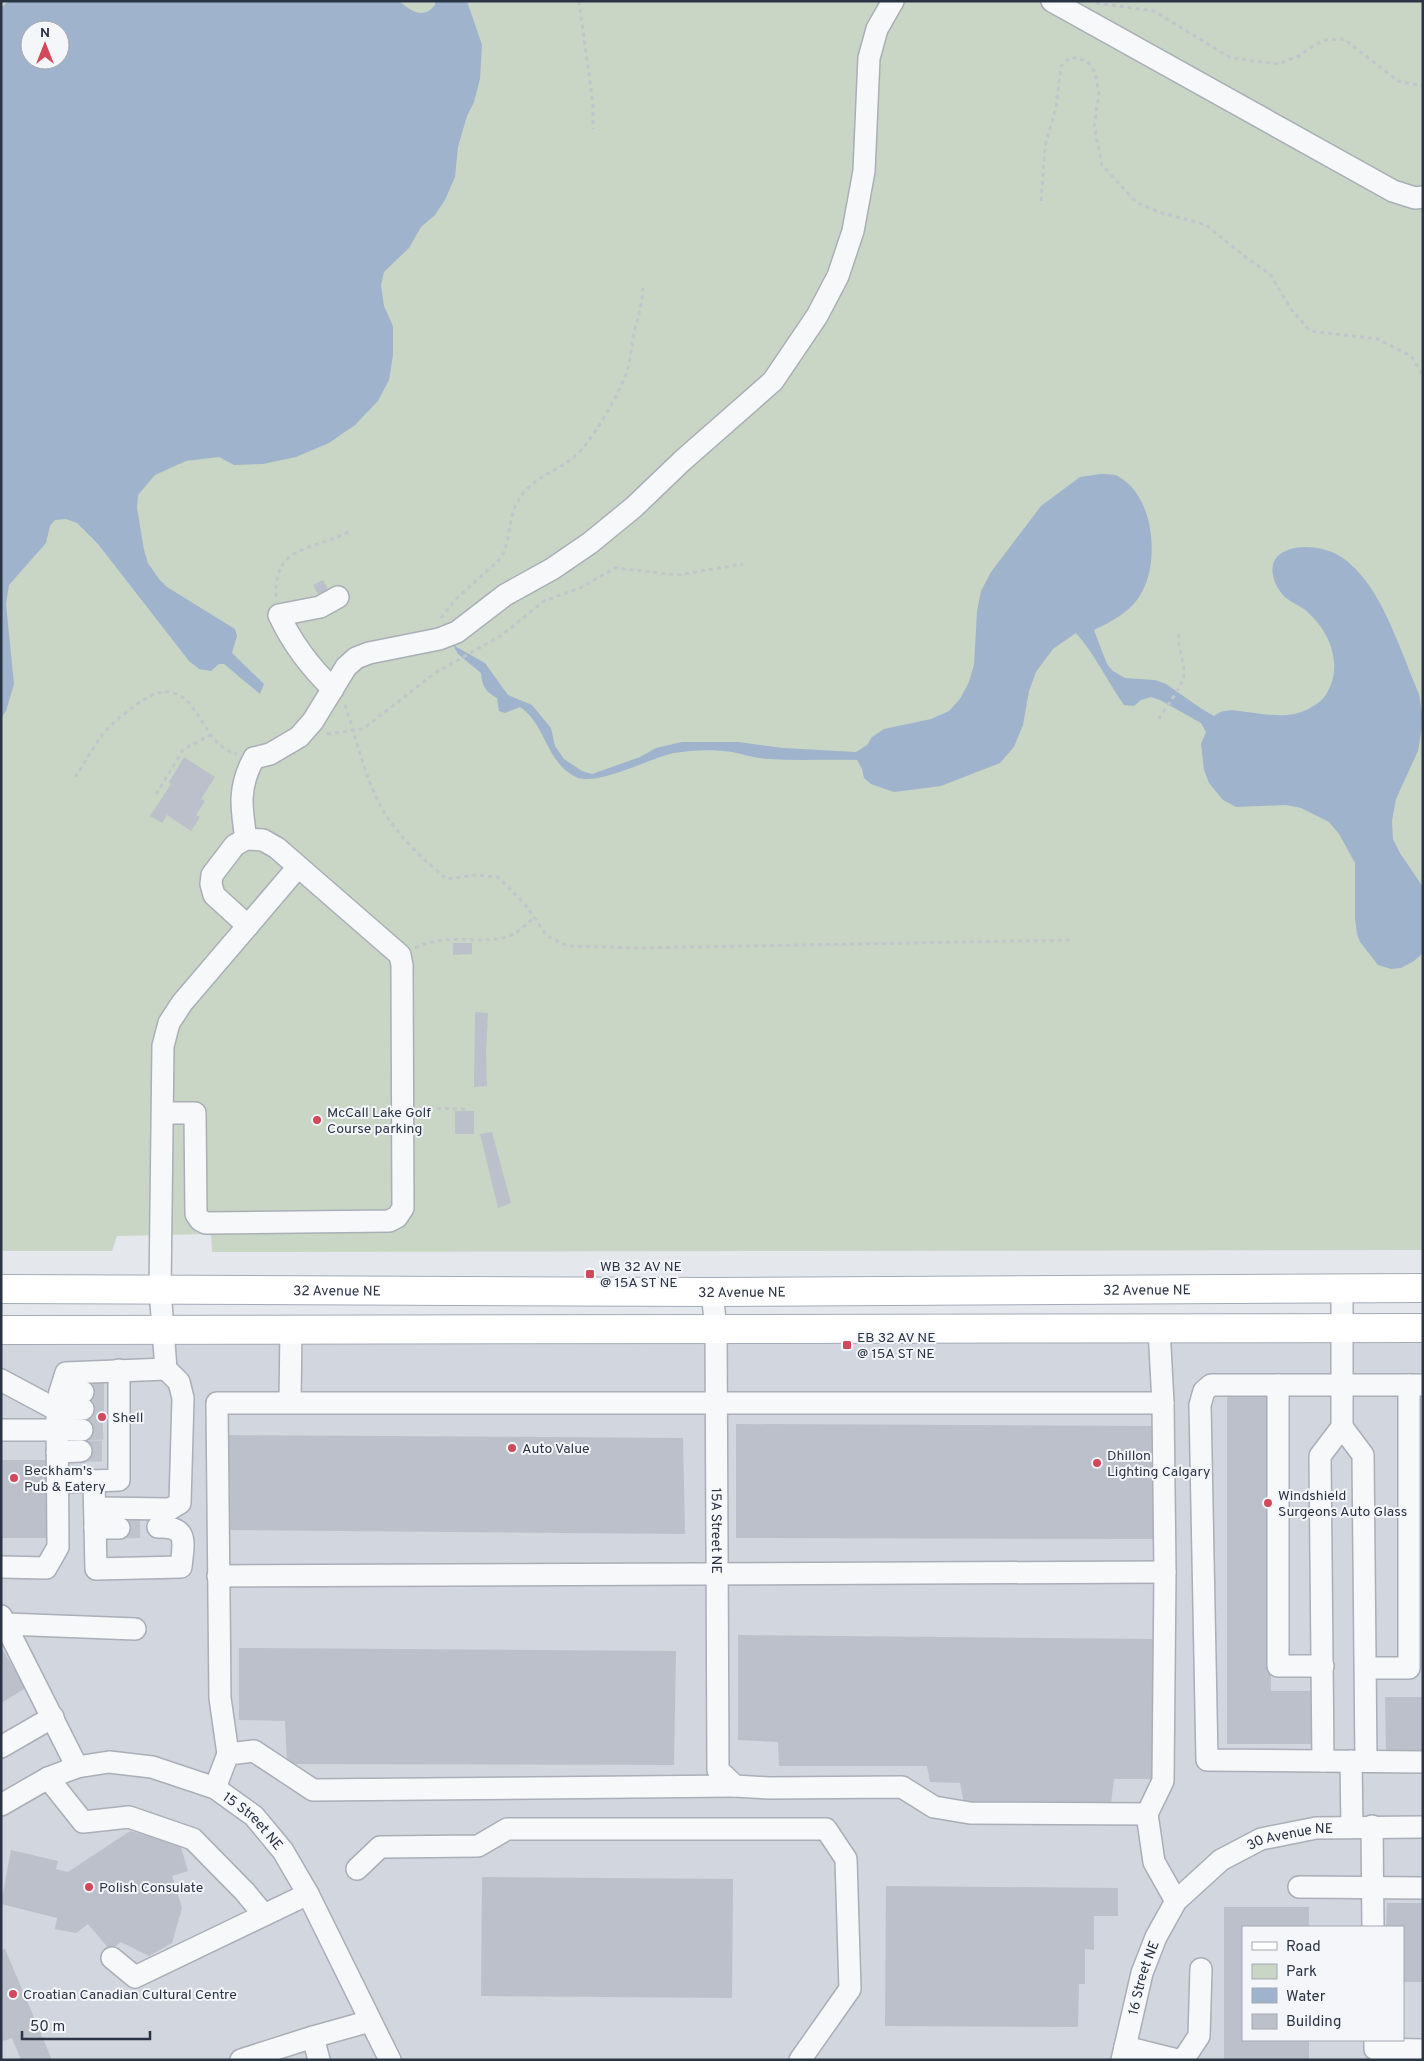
<svg xmlns="http://www.w3.org/2000/svg" width="1424" height="2061" font-family="Overpass,sans-serif">
  <rect width="100%" height="100%" fill="#e4e7ec"/>
  <path fill="#d2d6de" fill-rule="evenodd" d="M1423,1338V2060H1V1345ZM1243,1927H1403V2040H1243Z"/>
  <path fill="#c9d6c5" fill-rule="evenodd" d="M1,1H1423V1250L212,1252L211,1234L117,1236L112,1251H1ZM30,30H60V60H30Z"/>
  <g fill="#9fb4cc" fill-rule="evenodd">
    <path d="M9,1H399C411,11 423,20 435,5V1H467L482,45L480,79L474,102L467,116L458,147L455,177L445,200L435,215L421,227L409,248L384,272L381,285L384,306L393,326V355L389,380L378,401L355,425L329,443L296,457L263,464L234,465L219,457L186,461L155,475L138,495L137,508L144,550L148,563L159,579L167,587L235,629L237,636L232,653L264,684L260,694L224,664H219L211,671L199,669L189,661L98,544L77,523L66,519L55,520L50,526L46,543L9,585L6,604L14,684L6,711L1,718V8ZM30,30H60V60H30Z"/>
    <path d="M1100,474C1105,474 1111,474 1115,475C1119,476 1122,479 1125,481C1154,503 1159,561 1142,592C1132,611 1113,621 1094,630L1107,664L1113,671L1125,678L1155,680L1166,684L1202,709L1214,716C1217,714 1221,711 1225,711C1232,709 1240,711 1247,712C1269,715 1291,719 1310,708C1315,705 1322,701 1325,696C1345,666 1330,630 1304,609C1298,605 1291,602 1285,597C1275,588 1267,567 1277,557C1291,542 1322,546 1338,555C1348,561 1354,567 1361,575C1386,603 1404,659 1419,694L1423,720L1418,751L1396,799L1392,821L1393,839L1400,853L1423,887V953L1414,961L1401,968L1391,969L1378,965L1360,942L1357,934L1355,919V863L1339,834L1329,822L1301,808L1286,805L1236,807L1223,800L1209,783L1204,770L1201,744L1206,732L1201,723L1160,700L1151,697L1141,700L1134,706L1124,705C1107,681 1095,654 1076,633L1053,649L1036,672L1029,691L1023,725L1014,747L1000,763L941,786L894,792L871,784L864,778L862,769L857,760C827,759 798,761 769,759C756,759 744,754 732,752C714,749 691,750 674,753C650,758 596,787 576,777C546,763 546,724 520,707L505,713L499,711L497,698C485,691 482,686 481,673L458,654L453,645L485,663L508,695L532,705L551,728L555,746L564,759L582,771L592,774L640,757L656,748L682,742H738L783,748L856,752L867,745L872,737L884,729L931,719L949,711L960,699L969,682L974,665L977,611L981,591L991,572L1041,506L1080,477Z"/>
  </g>
  <g fill="#bbc0ca">
    <polygon points="323,580 330,593 320,598 313,585"/>
    <polygon points="184,757 215,777 201,799 205,801 196,815 200,817 191,831 167,815 162,823 150,816 171,784 169,782"/>
    <polygon points="453,943 472,943 472,954 453,955"/>
    <polygon points="475,1012 488,1013 486,1053 487,1086 474,1087"/>
    <rect x="455" y="1111" width="19" height="23"/>
    <polygon points="492,1132 511,1203 498,1208 480,1134"/>
    <polygon points="1227,1394 1271,1394 1271,1691 1317,1691 1317,1744 1227,1744"/>
    <polygon points="736,1424 1153,1426 1154,1539 736,1538"/>
    <polygon points="226,1435 683,1438 685,1534 228,1530"/>
    <polygon points="1,1460 47,1460 46,1538 1,1538"/>
    <polygon points="738,1635 1154,1639 1154,1779 1114,1779 1111,1803 964,1803 960,1783 930,1782 927,1766 779,1766 778,1742 738,1740"/>
    <polygon points="1,1647 26,1688 1,1703"/>
    <polygon points="239,1648 676,1651 674,1765 287,1764 285,1721 239,1720"/>
    <polygon points="1385,1697 1423,1697 1423,1750 1386,1750"/>
    <polygon points="130,1831 180,1844 188,1871 172,1876 182,1908 172,1943 149,1956 121,1942 110,1950 88,1924 76,1933 55,1929 57,1918 1,1904 11,1850 58,1861 56,1869 68,1872"/>
    <polygon points="482,1877 733,1879 732,1998 481,1996"/>
    <polygon points="886,1886 1118,1888 1118,1916 1094,1916 1094,1950 1085,1949 1085,1984 1079,1984 1078,2027 885,2026"/>
    <polygon points="1387,1903 1423,1903 1423,1982 1403,1982 1403,1927 1386,1927"/>
    <polygon points="1224,1907 1309,1907 1309,1927 1243,1927 1243,2040 1309,2040 1309,2060 1224,2060"/>
    <polygon points="5,1949 52,2060 21,2060 12,2038 1,2042 1,1950"/>
  </g>
  <g fill="none" stroke-linecap="round" stroke-linejoin="round">
    <g stroke="#bfc3cb" stroke-width="21" stroke-dasharray="21 11" stroke-linecap="butt">
      <polyline points="83,1392 105,1392"/>
      <polyline points="83,1409 106,1409"/>
      <polyline points="82,1430 106,1429"/>
      <polyline points="81,1451 106,1451"/>
      <polyline points="119,1528 158,1527"/>
    </g>
    <defs>
      <g id="minor">
        <polyline points="1052,1 1393,191 1415,198 1423,197"/>
        <path d="M333,689C310,667 292,643 279,615L320,607L338,597"/>
        <path d="M246,839C241,807 238,787 254,758L270,754L299,737L313,721L346,667L356,658L369,653L439,639L457,632L505,595L552,569L590,543L634,507L682,461L773,381L817,316L838,276L853,231L864,171L869,58L877,29L893,1"/>
        <polyline points="163,1113 195,1113 196,1214 200,1220 206,1223 389,1221 397,1217 403,1208 402,965 400,955 277,848 263,840 246,839 235,845 212,875 211,884 214,895 248,926"/>
        <path id="s1" d="M712,1292L716,1329L718,1770L735,1786L769,1788L902,1787L934,1807L970,1813L1147,1814L1154,1862L1176,1901"/>
        <polyline points="1,1380 57,1410 83,1409"/>
        <polyline points="1278,1385 1278,1666 1323,1666"/>
        <polyline points="1423,1385 1211,1385 1204,1391 1200,1405 1207,1760 1423,1762"/>
        <polyline points="60,1392 83,1392"/>
        <polyline points="290,1402 291,1329"/>
        <polyline points="1342,1427 1363,1455 1366,1761"/>
        <polyline points="1,1430 82,1430"/>
        <polyline points="57,1452 81,1451"/>
        <path d="M94,1481L96,1569L181,1567C183,1544 190,1526 158,1527"/>
        <polyline points="59,1482 119,1480 119,1370"/>
        <polyline points="95,1508 170,1509 180,1503 183,1398 179,1382 166,1369 160,1290 163,1046 169,1023 182,1003 298,867"/>
        <polyline points="95,1528 119,1528"/>
        <polyline points="1,1567 46,1568 58,1547 57,1410 60,1392 66,1373 166,1369"/>
        <polyline points="218,1576 1165,1572"/>
        <polyline points="1,1616 77,1767"/>
        <polyline points="6,1624 135,1629"/>
        <polyline points="1366,1668 1409,1668 1409,1385"/>
        <polyline points="1,1747 53,1717"/>
        <polyline points="228,1754 220,1698 217,1403 1163,1403 1159,1328"/>
        <polyline points="1323,1761 1320,1456 1342,1427 1342,1288"/>
        <polyline points="1351,1761 1352,1827"/>
        <polyline points="48,1778 83,1822 129,1817 193,1839 245,1892 264,1915"/>
        <polyline points="215,1788 228,1754 254,1751 313,1790 735,1786"/>
        <path id="s2" d="M1,1805L48,1778L77,1767L109,1762L152,1767L215,1788L254,1816L283,1851L308,1894L390,2060"/>
        <polyline points="1147,1814 1163,1781 1165,1572 1163,1403"/>
        <polyline points="1372,1826 1373,1927"/>
        <polyline points="357,1869 380,1847 478,1846 507,1829 826,1829 846,1859 850,1989 800,2060"/>
        <polyline points="1299,1887 1423,1888"/>
        <polyline points="112,1958 135,1977 308,1894"/>
        <polyline points="1375,2040 1375,2049 1423,2050"/>
        <polyline points="1125,2047 1177,2060"/>
        <polyline points="241,2060 313,2037"/>
        <polyline points="319,2060 313,2037 370,2021"/>
        <path id="s3" d="M1122,2060L1142,1973L1156,1937L1176,1901L1221,1860L1261,1839L1316,1828L1423,1827"/>
        <polyline points="1183,2060 1199,2036 1201,1969"/>
      </g>
      <g id="major">
        <path id="s4" d="M1,1289L712,1292L1423,1288"/>
        <polyline points="1,1330 1423,1328"/>
      </g>
    </defs>
    <use href="#minor" stroke="#a9aeb7" stroke-width="24"/>
    <use href="#major" stroke="#a3abb8" stroke-width="30"/>
    <g stroke="#c2c5cb" stroke-width="3" stroke-dasharray="4 4" stroke-linecap="butt">
      <polyline points="579,1 593,105 593,129"/>
      <polyline points="1096,3 1154,11 1229,57 1247,60 1279,64 1299,56 1313,46 1325,40 1344,39 1398,81 1423,86"/>
      <polyline points="1041,201 1045,146 1056,108 1061,66 1071,57 1087,61 1095,72 1099,94 1094,126 1102,165 1136,202 1159,212 1206,225 1248,259 1270,274 1291,309 1310,331 1378,339 1411,356 1423,375"/>
      <path d="M276,597C273,543 315,551 350,531"/>
      <path d="M441,618L455,600L500,559C513,538 506,516 522,495C537,475 556,472 574,457C591,443 618,396 626,374C631,361 631,346 634,333C638,317 642,304 643,288"/>
      <path d="M345,705C356,736 363,771 378,801C391,829 423,860 447,879L475,875L498,877L524,903L547,936L568,946L639,948L1071,940"/>
      <path d="M1159,719C1166,706 1183,687 1184,673C1184,659 1177,648 1179,633"/>
      <polyline points="327,734 363,729 435,673 502,635 544,601 580,588 615,568 678,575 743,564"/>
      <path d="M75,777C83,765 91,751 100,738C109,725 147,692 164,692C178,691 188,700 195,711C207,727 215,749 237,754"/>
      <polyline points="156,794 183,750 210,735"/>
      <path d="M415,948C449,931 481,947 512,935C520,931 527,923 534,918"/>
      <polyline points="421,1108 466,1109"/>
    </g>
    <use href="#minor" stroke="#f7f8fa" stroke-width="21"/>
    <use href="#major" stroke="#fff" stroke-width="28"/>
  </g>
  <g fill="#d1495b" stroke="#f4f6f9" stroke-width="2">
    <circle cx="317" cy="1120" r="5"/>
    <rect x="585" y="1269" width="10" height="10" rx="2.5"/>
    <rect x="842" y="1340" width="10" height="10" rx="2.5"/>
    <circle cx="102" cy="1417" r="5"/>
    <circle cx="512" cy="1448" r="5"/>
    <circle cx="1097" cy="1463" r="5"/>
    <circle cx="14" cy="1478" r="5"/>
    <circle cx="1268" cy="1503" r="5"/>
    <circle cx="89" cy="1887" r="5"/>
    <circle cx="13" cy="1994" r="5"/>
  </g>
  <g text-anchor="middle" stroke-width="4" stroke-linejoin="round" paint-order="stroke">
    <g font-size="14" fill="#2b3445" stroke="#f4f6f9" text-anchor="start">
      <text x="327" y="1117">McCall Lake Golf<tspan x="327" dy="16">Course parking</tspan></text>
      <text x="600" y="1271">WB 32 AV NE<tspan x="600" dy="16">@ 15A ST NE</tspan></text>
      <text x="857" y="1342">EB 32 AV NE<tspan x="857" dy="16">@ 15A ST NE</tspan></text>
      <text x="112" y="1422">Shell</text>
      <text x="522" y="1453">Auto Value</text>
      <text x="1107" y="1460">Dhillon<tspan x="1107" dy="16">Lighting Calgary</tspan></text>
      <text x="24" y="1475">Beckham's<tspan x="24" dy="16">Pub &amp; Eatery</tspan></text>
      <text x="1278" y="1500">Windshield<tspan x="1278" dy="16">Surgeons Auto Glass</tspan></text>
      <text x="99" y="1892">Polish Consulate</text>
      <text x="23" y="1999">Croatian Canadian Cultural Centre</text>
    </g>
    <g font-size="14" fill="#2b3445" stroke="#f4f6f9">
      <text dy="5" stroke="none"><textPath href="#s4" startOffset="1146">32 Avenue NE</textPath></text>
      <text dy="5" stroke="none"><textPath href="#s4" startOffset="336">32 Avenue NE</textPath></text>
      <text dy="5" stroke="none"><textPath href="#s4" startOffset="741">32 Avenue NE</textPath></text>
      <text dy="5" stroke="none"><textPath href="#s1" startOffset="239">15A Street NE</textPath></text>
      <text dy="5" stroke="none"><textPath href="#s2" startOffset="278">15 Street NE</textPath></text>
      <text dy="5" stroke="none"><textPath href="#s3" startOffset="304">30 Avenue NE</textPath></text>
      <text dy="5" stroke="none"><textPath href="#s3" startOffset="85">16 Street NE</textPath></text>
    </g>
  </g>
  <rect width="1424" height="2061" fill="none" stroke="#2b3445" stroke-width="5"/>
  <rect x="1242" y="1926" width="162" height="115" fill="#f4f6f9" stroke="#a4a8b1"/>
  <rect x="1252" y="1942" width="25" height="8" fill="#ffffff" stroke="#a4a8b1"/>
  <text x="1286" y="1951" font-size="15" fill="#2b3445">Road</text>
  <rect x="1252" y="1964" width="25" height="15" fill="#c9d6c5" stroke="#a4a8b1"/>
  <text x="1286" y="1976" font-size="15" fill="#2b3445">Park</text>
  <rect x="1252" y="1988" width="25" height="15" fill="#9fb4cc" stroke="#a4a8b1"/>
  <text x="1286" y="2001" font-size="15" fill="#2b3445">Water</text>
  <rect x="1252" y="2014" width="25" height="15" fill="#bbc0ca" stroke="#a4a8b1"/>
  <text x="1286" y="2026" font-size="15" fill="#2b3445">Building</text>
  <g transform="translate(45 45)"><circle r="24" fill="#f4f6f9" stroke="#a4a8b1"/>
  <path d="M0-4L9 19L0 12L-9 19Z" fill="#d1495b"/>
  <text y="-8" font-size="14" font-weight="bold" text-anchor="middle" fill="#2b3445">N</text>
  </g>
  <path d="M22 2031v8h128v-8" fill="none" stroke="#2b3445" stroke-width="2.5"/>
  <text x="30" y="2031" font-size="15" fill="#2b3445" stroke="#f4f6f9" stroke-width="4" paint-order="stroke">50 m</text>
</svg>
